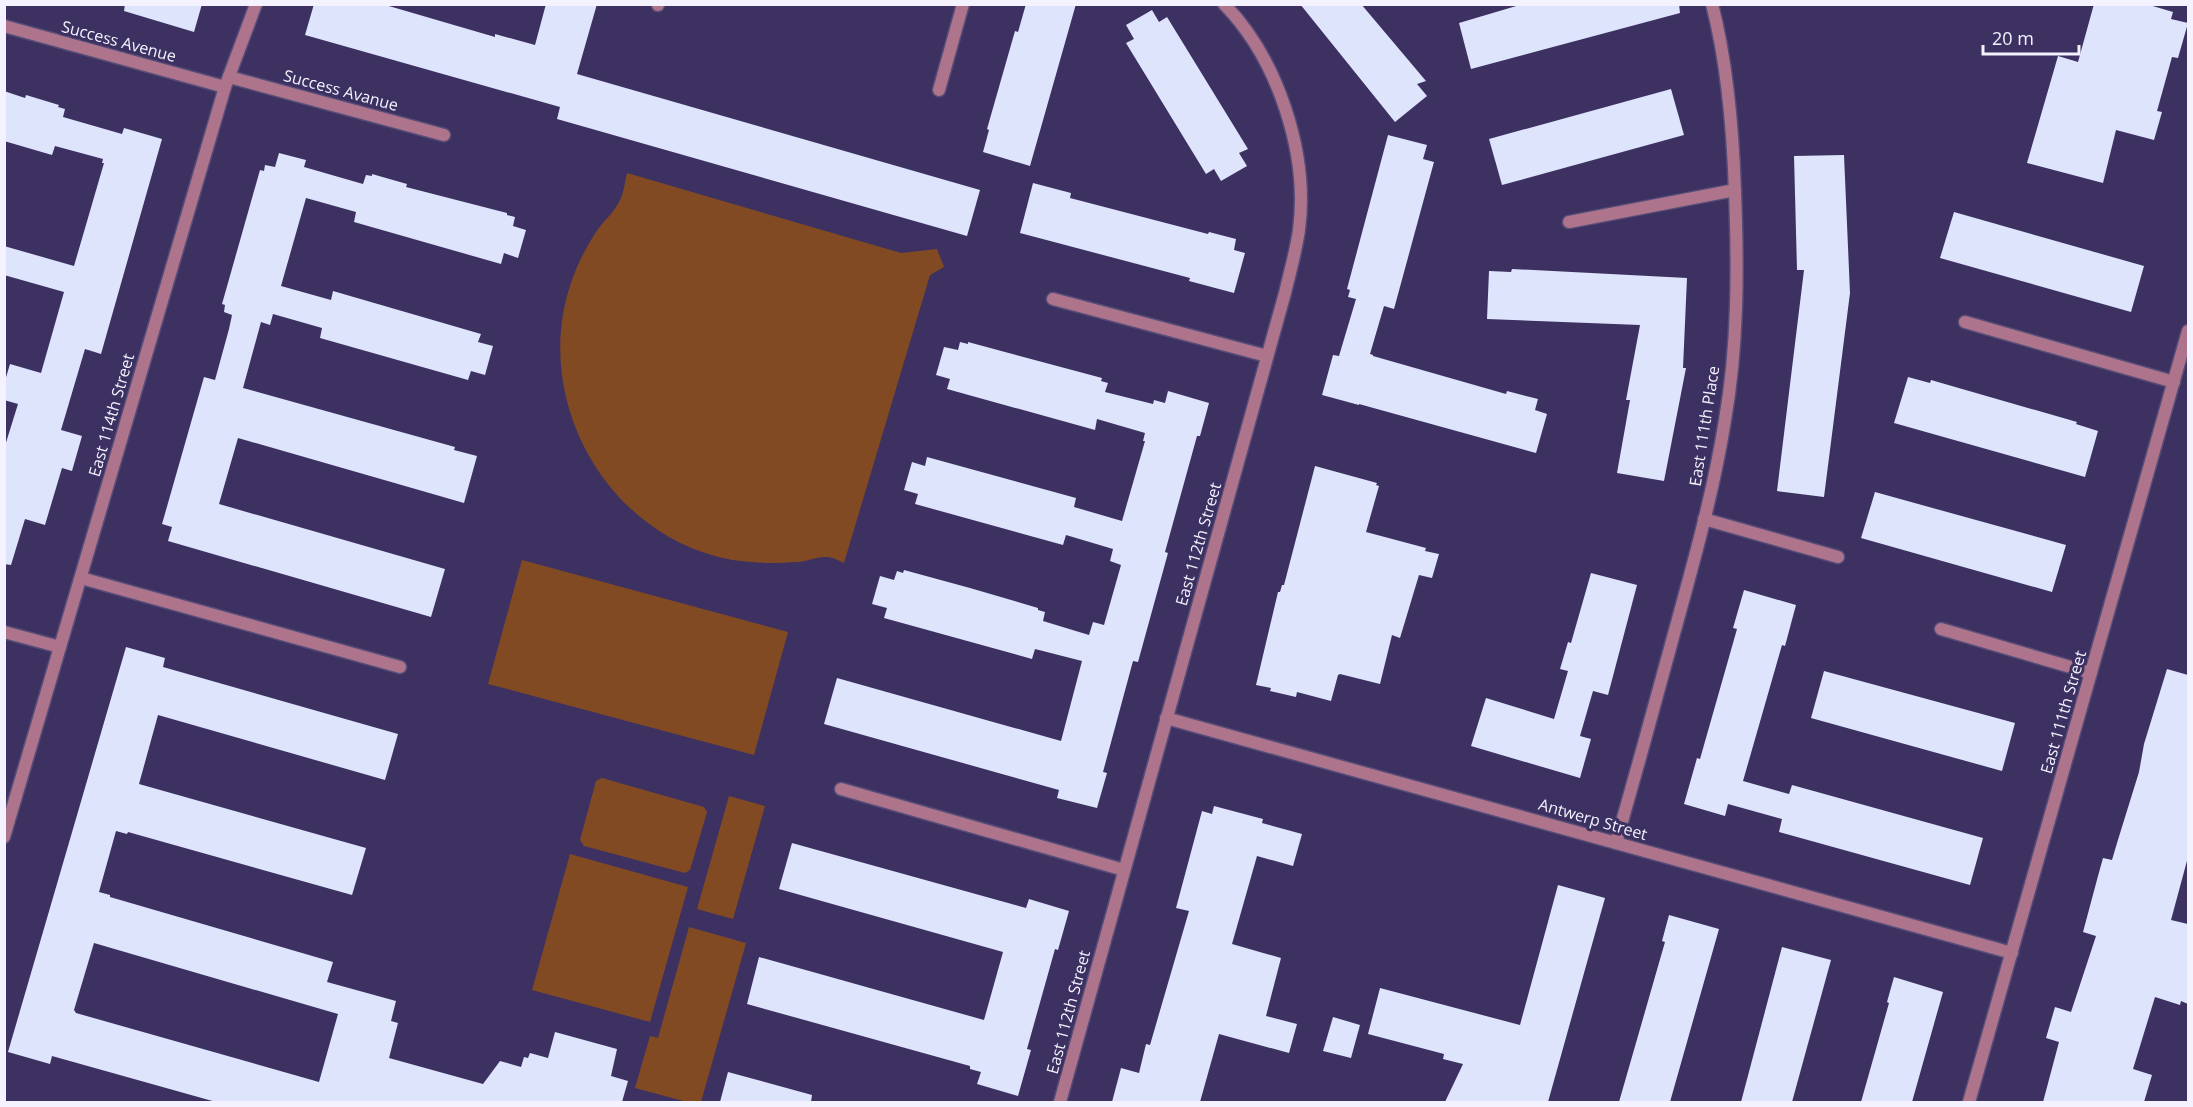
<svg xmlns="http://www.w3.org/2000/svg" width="2193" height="1107" font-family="'Open Sans',sans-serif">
  <rect width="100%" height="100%" fill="#3d3162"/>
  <g fill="#824a23">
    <path d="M627,173L901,253L937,249L944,267L930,275L844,563C839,561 833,557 827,557C818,556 806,562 796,562C770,564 740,563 715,556C601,525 534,396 570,286C576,267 585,249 596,232C603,221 615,212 620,200C624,192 625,182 627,173Z"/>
    <polygon points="522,560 788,632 754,755 488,684"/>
    <polygon points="602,778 704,807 707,812 690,870 685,873 584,846 580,840 596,781"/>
    <polygon points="729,796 765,806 733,919 697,909"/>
    <polygon points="570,854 688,887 650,1022 532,990"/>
    <polygon points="689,927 746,943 701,1102 687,1102 635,1088 650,1036 658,1038"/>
  </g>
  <g fill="#dde4fc" fill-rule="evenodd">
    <polygon points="125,4 202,4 194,32 124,11"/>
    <polygon points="314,4 382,4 495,37 495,34 535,45 546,4 597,4 577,74 980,190 967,236 557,119 560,107 305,35"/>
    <polygon points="1026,4 1076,4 1030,166 983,152 989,130 987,129 1015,31 1018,32"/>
    <polygon points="1300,4 1361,4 1426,81 1417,84 1427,96 1395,122"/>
    <polygon points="1523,4 1679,4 1680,13 1471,69 1459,23"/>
    <polygon points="2094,4 2146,4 2173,12 2171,19 2188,23 2178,58 2172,57 2157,111 2162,112 2154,140 2116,130 2103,183 2027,163 2058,56 2078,62"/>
    <polygon points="1152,10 1159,22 1167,17 1248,149 1239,153 1247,166 1221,181 1214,169 1206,174 1126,43 1134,39 1126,25"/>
    <polygon points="1671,89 1684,135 1502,185 1489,139"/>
    <polygon points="4,91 25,98 26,95 59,105 58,107 65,109 63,117 122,134 124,128 162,139 101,354 85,349 61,430 82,436 72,471 62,468 45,525 25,519 11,565 4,564 4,449 18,404 4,400 4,384 10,364 41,373 64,292 4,275 4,246 74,266 104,163 102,163 103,159 55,146 52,155 4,141"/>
    <polygon points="1388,135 1427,145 1423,159 1434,162 1394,309 1384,306 1370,354 1373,355 1373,356 1506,394 1507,391 1538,399 1535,410 1547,414 1536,453 1359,404 1359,405 1322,395 1333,355 1339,356 1356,299 1348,297 1350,290 1347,289"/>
    <polygon points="279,153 306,160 304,167 363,184 366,175 372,176 372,174 407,184 406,187 507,213 507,215 515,217 513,226 526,230 518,258 504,253 501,264 354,222 356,212 306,198 281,286 331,300 333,291 481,334 478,342 493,346 485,375 471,371 468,380 320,338 322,328 273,314 270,325 261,322 243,388 455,447 454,450 477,456 464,503 238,438 219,504 445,569 431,617 168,541 172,527 162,524 204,377 215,380 229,329 232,315 224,312 225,305 222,304 260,170 264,171 265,165 275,167"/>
    <polygon points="1844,155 1850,293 1824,497 1777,491 1804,270 1797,270 1794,156"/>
    <polygon points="1033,183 1071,193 1070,198 1208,234 1209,232 1236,239 1234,250 1245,253 1234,293 1189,281 1190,278 1020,233"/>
    <polygon points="1954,212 2144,266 2131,312 1940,258"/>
    <polygon points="1512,269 1687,278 1683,368 1686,368 1664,481 1617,473 1630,400 1626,400 1640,325 1487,319 1489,271 1511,272"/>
    <polygon points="960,342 968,344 968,342 1102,378 1101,381 1108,383 1105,392 1153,404 1154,400 1165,403 1168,391 1209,403 1200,436 1197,436 1165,552 1168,553 1138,662 1133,661 1103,772 1107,773 1097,808 1057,798 1059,790 824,724 837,678 1061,741 1082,661 1035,649 1032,659 884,618 887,608 872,604 880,576 894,580 897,571 903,573 904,570 970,588 1038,608 1038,610 1045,612 1043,621 1089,635 1093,622 1104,625 1121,565 1110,561 1113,549 1066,535 1063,545 915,504 918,494 904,490 912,462 925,466 927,457 1076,498 1074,507 1122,521 1145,441 1143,441 1145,433 1097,419 1095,430 947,389 950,379 936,375 944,347 958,350"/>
    <polygon points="1908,377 1930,383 1931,380 2077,422 2076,424 2098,431 2085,477 1894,423"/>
    <polygon points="1315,466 1377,483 1376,485 1379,486 1366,532 1426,548 1425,551 1439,554 1432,578 1419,575 1400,638 1392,635 1380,684 1340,674 1338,675 1331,701 1297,692 1296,697 1270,691 1271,688 1256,685 1278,592 1280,592 1282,585 1284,585"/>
    <polygon points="1875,492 2066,545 2052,592 1861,538"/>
    <polygon points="1591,573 1637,585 1608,695 1593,691 1580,736 1591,739 1580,778 1471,746 1486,698 1554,719 1568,671 1560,669 1568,642 1571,643"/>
    <polygon points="1744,590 1796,605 1785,646 1782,645 1743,781 1789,794 1792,785 1983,838 1970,885 1779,832 1782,819 1728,804 1725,816 1684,804 1697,758 1700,759 1737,629 1733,628"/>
    <path d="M126,647L165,658L163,667L398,734L385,780L158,715L139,784L366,848L352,895L128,832L127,834L116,831L99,892L110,895V897L333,962L327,982L396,1001L391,1021L398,1023L389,1058L483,1084L500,1061L521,1067L524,1057L528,1058L530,1053L548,1058L555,1032L617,1049L611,1076L628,1081L622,1102H216L52,1056L50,1064L8,1052ZM94,943L338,1014L319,1082L76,1013L74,1010Z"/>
    <polygon points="2167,669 2188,675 2188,857 2171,920 2188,924 2188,1004 2181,1001 2180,1005 2155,997 2133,1069 2152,1075 2144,1102 2043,1102 2059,1042 2046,1038 2055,1007 2071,1012 2096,936 2083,932 2098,876 2103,858 2112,860 2117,843 2139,772 2144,744"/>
    <polygon points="1824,671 2015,723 2002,771 1811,718"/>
    <polygon points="1214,806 1263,819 1262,823 1302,834 1293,866 1257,856 1232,944 1281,958 1266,1016 1297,1024 1289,1053 1219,1034 1200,1102 1112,1102 1121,1068 1139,1073 1146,1044 1150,1045 1189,911 1176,908 1202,811 1212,814"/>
    <polygon points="792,843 1026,908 1029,899 1069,911 1058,950 1055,949 1027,1049 1031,1050 1018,1096 977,1084 981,1072 970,1069 970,1066 747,1004 759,957 984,1020 1003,952 779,889"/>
    <polygon points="1558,885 1605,898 1548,1102 1445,1102 1463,1064 1443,1059 1444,1054 1368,1034 1380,988 1520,1025"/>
    <polygon points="1669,915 1719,929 1670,1102 1619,1102 1665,942 1662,941"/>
    <polygon points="1782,947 1831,960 1792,1102 1741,1102"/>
    <polygon points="1894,977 1943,992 1912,1102 1861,1102 1889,1003 1887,1002"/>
    <polygon points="1333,1017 1360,1025 1351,1058 1323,1051"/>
    <polygon points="728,1072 812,1095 811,1102 720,1102"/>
  </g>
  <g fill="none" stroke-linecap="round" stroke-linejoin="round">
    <defs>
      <g id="lane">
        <polyline points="658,5 658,4"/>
        <polyline points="229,77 444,135"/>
        <polyline points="939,90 963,4"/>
        <polyline points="1569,222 1735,190"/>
        <polyline points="1053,299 1267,356"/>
        <polyline points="1965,322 2174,382"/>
        <polyline points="1704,519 1838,557"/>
        <polyline points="81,578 400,667"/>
        <polyline points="1941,629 2091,673"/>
        <polyline points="4,632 60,647"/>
        <polyline points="841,789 1124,870"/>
      </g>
      <g id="street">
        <polyline points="4,26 225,87"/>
        <polyline points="1166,718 2012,953"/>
        <polyline points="4,837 225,87 256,4"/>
        <path d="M1616,843C1635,776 1654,708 1672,641C1692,568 1713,495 1725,420C1738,346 1738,269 1735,193C1733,130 1728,66 1712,4"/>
        <path d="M1060,1102L1285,293C1290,272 1296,251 1299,230C1309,154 1278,59 1224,4"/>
        <polyline points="1969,1102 2188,331"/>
      </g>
    </defs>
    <use href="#lane" stroke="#564c78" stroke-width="15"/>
    <use href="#street" stroke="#564c78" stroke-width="15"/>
    <use href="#lane" stroke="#ad748c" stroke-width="12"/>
    <use href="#street" stroke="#ad748c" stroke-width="12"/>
  </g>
  <g text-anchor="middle" stroke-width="6" stroke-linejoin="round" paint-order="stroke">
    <g font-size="16" fill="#f3f2fe" stroke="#3d3162">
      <text transform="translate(119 41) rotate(15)" y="6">Success Avenue</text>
      <text transform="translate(341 90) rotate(15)" y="6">Success Avanue</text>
      <text transform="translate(111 415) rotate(-74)" y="6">East 114th Street</text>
      <text transform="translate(1704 426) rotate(-81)" y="6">East 111th Place</text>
      <text transform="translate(1198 544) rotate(-74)" y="6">East 112th Street</text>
      <text transform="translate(2063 712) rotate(-74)" y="6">East 111th Street</text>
      <text transform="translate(1593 819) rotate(16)" y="6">Antwerp Street</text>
      <text transform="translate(1068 1012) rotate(-75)" y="6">East 112th Street</text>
    </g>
  </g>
  <rect width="2193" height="1107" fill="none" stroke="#f3f2fe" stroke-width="12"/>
  <path d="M1983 45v9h96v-9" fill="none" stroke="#f3f2fe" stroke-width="3"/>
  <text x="1992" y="45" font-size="18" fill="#f3f2fe" stroke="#3d3162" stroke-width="4.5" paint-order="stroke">20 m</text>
</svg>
